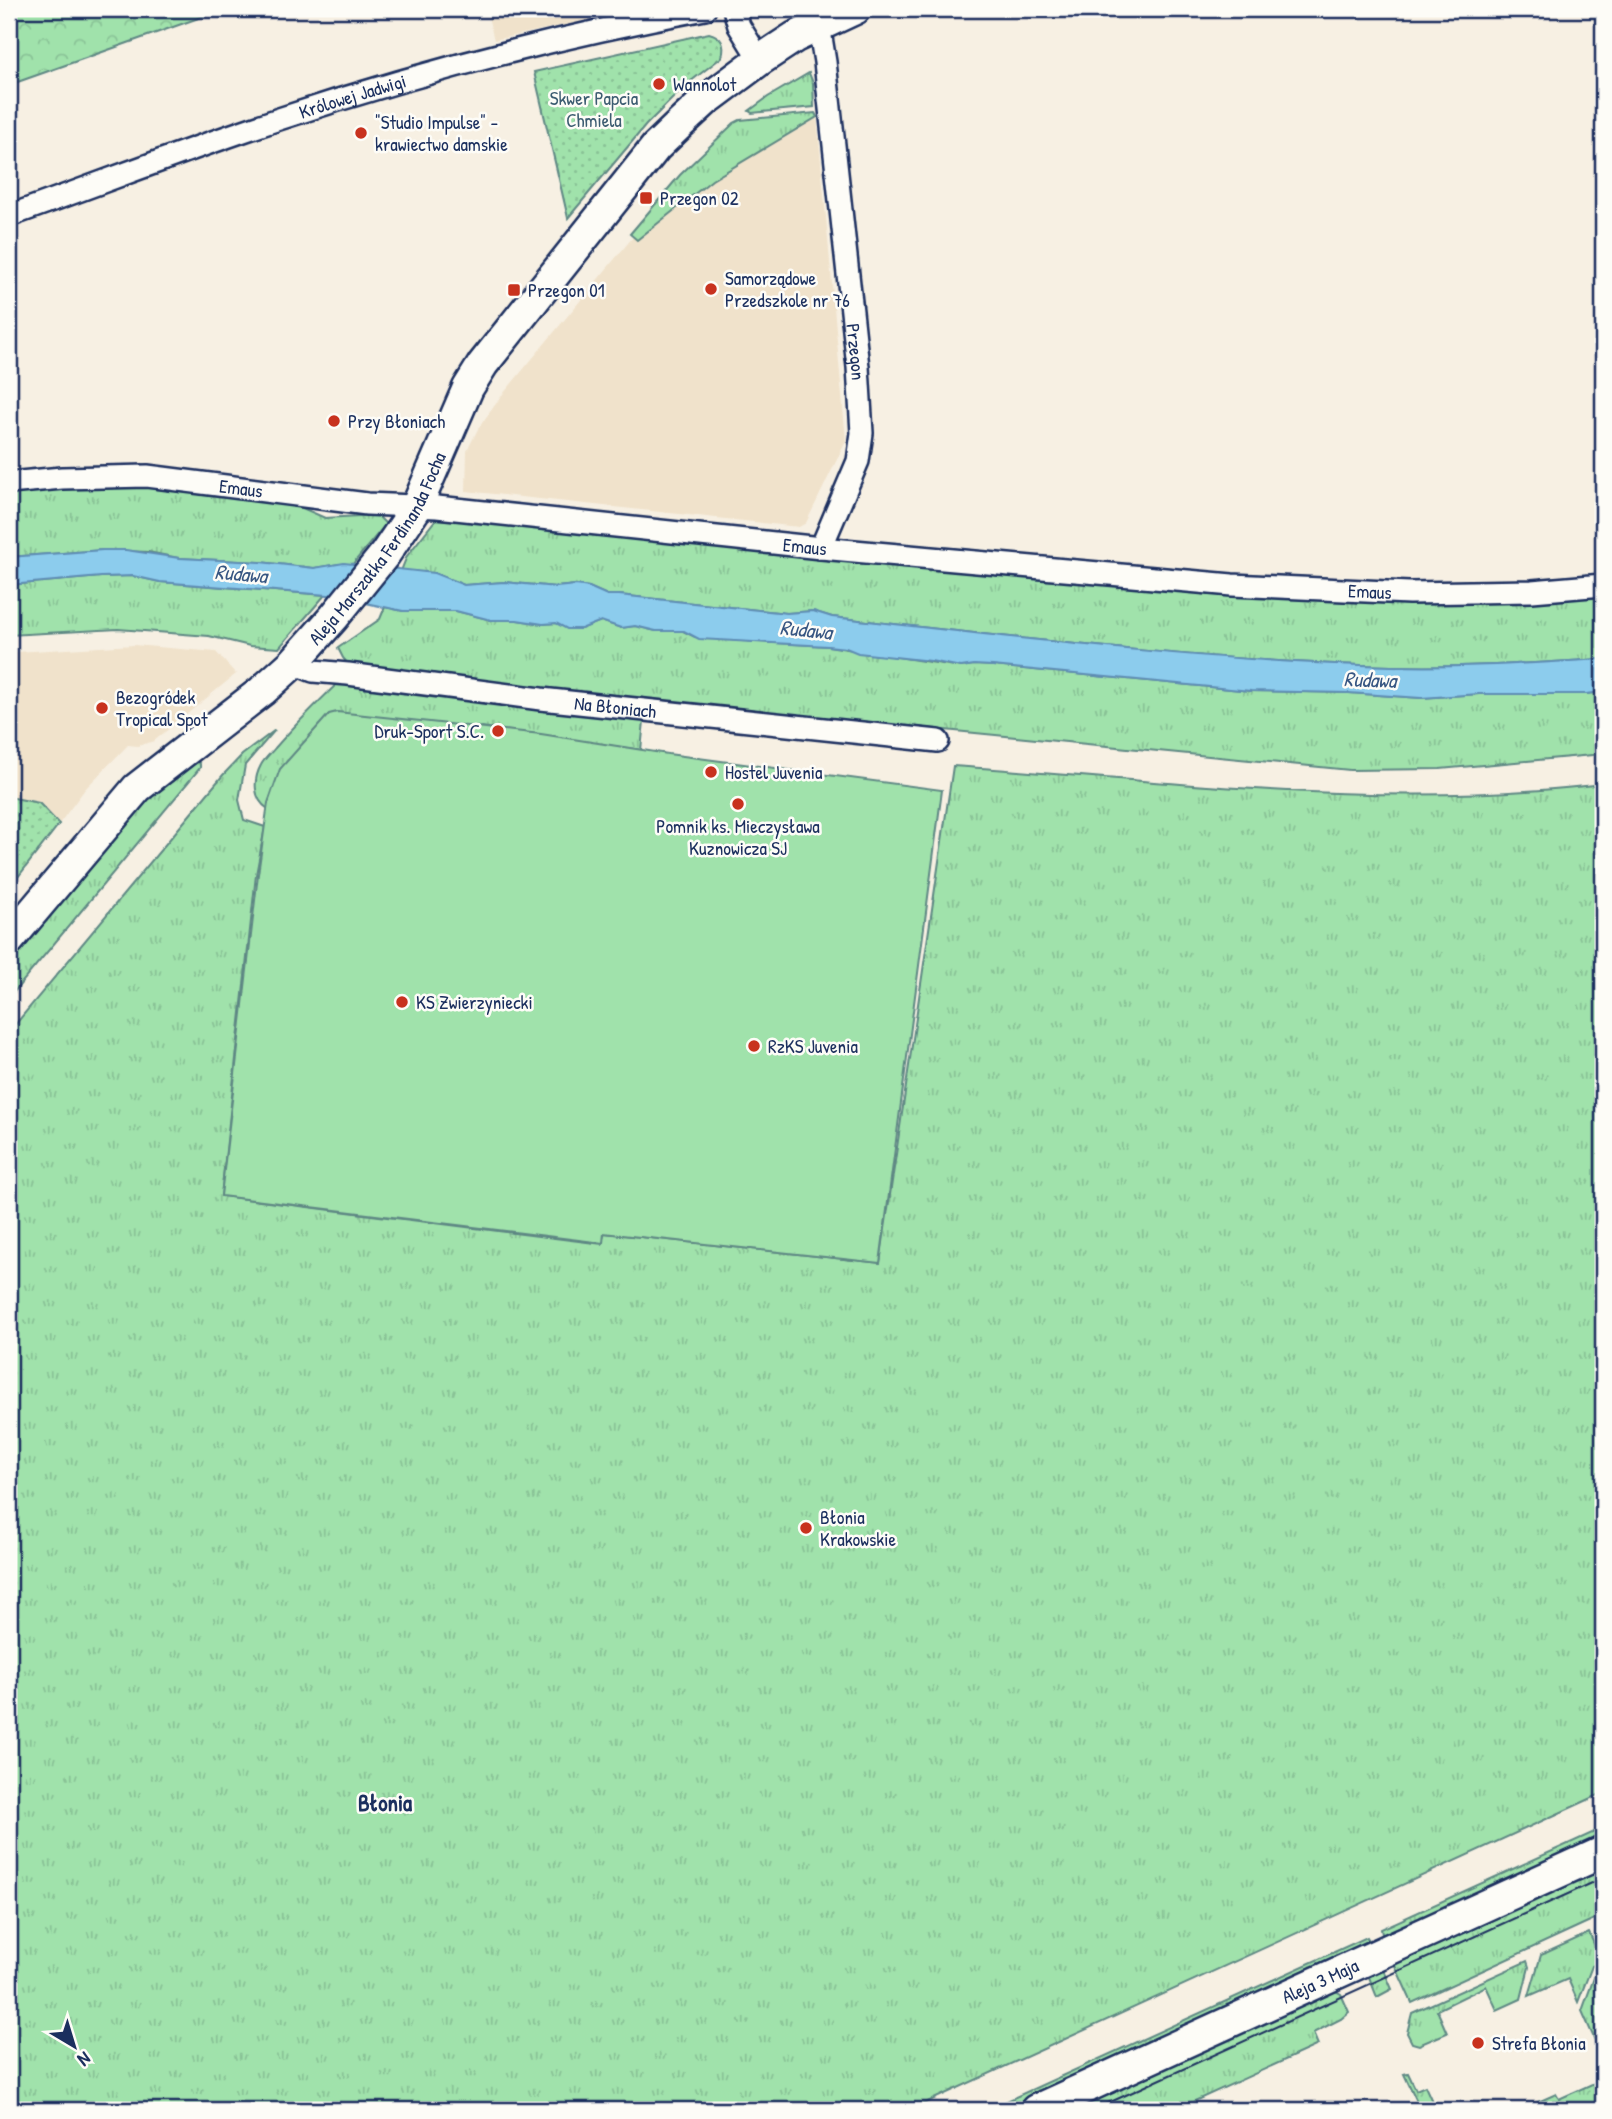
<svg xmlns="http://www.w3.org/2000/svg" width="1612" height="2119" font-family="'Patrick Hand',sans-serif">
  <defs>
    <pattern id="grass-tufts" width="24" height="20" patternUnits="userSpaceOnUse" patternTransform="scale(1.75)"><rect width="24" height="20" fill="#a0e2ab"/><path d="M3 7l-1-3M5 7V3M7 7l1-3M15 17l-1-3M17 17v-4M19 17l1-3" fill="none" stroke="#89c296"/></pattern>
    <pattern id="forest-crowns" width="20" height="18" patternUnits="userSpaceOnUse" patternTransform="scale(1.75)"><rect width="20" height="18" fill="#a0e2ab"/><path d="M2 6a3 3 0 1 1 6 0M12 15a3 3 0 1 1 6 0" fill="none" stroke="#89c296"/></pattern>
    <pattern id="park-dots" width="8" height="8" patternUnits="userSpaceOnUse" patternTransform="scale(1.75)"><rect width="8" height="8" fill="#a0e2ab"/><path d="M2 2h.1M6 6h.1" fill="none" stroke="#89c296" stroke-width="1.8" stroke-linecap="round"/></pattern>
  </defs>
  <rect width="100%" height="100%" fill="#f7f0e3"/>
  <filter id="ink" filterUnits="userSpaceOnUse"><feTurbulence type="fractalNoise" baseFrequency=".0143" numOctaves="2"/><feDisplacementMap in="SourceGraphic" scale="14" xChannelSelector="R" yChannelSelector="G"/><feConvolveMatrix kernelMatrix="1 2 1 2 8 2 1 2 1" color-interpolation-filters="sRGB"/></filter>
  <g filter="url(#ink)">
    <g fill="#f0e2cb">
      <polygon points="486,9 641,9 494,40"/>
      <polygon points="817,117 846,441 806,523 799,527 466,491 467,451 479,427 503,394 633,237 637,240 712,180"/>
      <polygon points="134,645 216,652 236,674 154,741 138,746 128,745 85,789 59,824 39,803 9,797 9,655 16,652"/>
    </g>
    <g fill="url(#grass-tufts)" stroke="#5e8884" stroke-width="2">
      <polygon points="809,73 813,83 814,107 752,113 749,111 768,97"/>
      <polygon points="815,113 817,117 712,180 637,240 630,234 680,175 734,123 740,120"/>
      <polygon points="116,484 174,486 284,500 325,518 377,515 386,524 352,565 339,564 314,568 260,562 179,558 148,552 103,550 9,557 9,493"/>
      <path d="M436,519L476,521L1098,579L1603,591V659C1533,663 1462,668 1391,666C1204,661 1018,638 832,617L813,611L787,613L619,595H607L589,587L576,585L556,587L504,582L464,585L434,573L401,571L407,556Z"/>
      <polygon points="133,576 160,582 325,595 279,648 250,646 209,636 118,629 9,635 9,585 101,577"/>
      <polygon points="385,607 403,611 456,611 491,620 517,620 543,624 557,623 581,629 601,621 621,628 635,626 656,631 683,631 695,637 741,641 828,646 961,667 974,665 993,666 1251,691 1349,693 1421,698 1479,694 1586,694 1603,692 1603,754 1440,769 1350,770 540,690 349,665 343,658 338,648 380,619"/>
      <path d="M341,680L644,721L641,750L482,727L268,809C253,799 253,780 261,765C264,759 271,753 275,748C296,724 318,702 341,680Z"/>
      <path d="M275,730L245,765L239,800L244,820L265,827L256,875L221,1196L602,1244L604,1233L880,1263L953,766C1167,781 1389,810 1603,784V1793L910,2110H9V1032L223,775L242,755Z"/>
      <polygon points="195,757 200,764 200,768 9,998 9,960 124,819"/>
      <polygon points="1603,1828 1603,1838 1383,1939 1381,1929"/>
      <polygon points="1603,1866 1603,1915 1412,2003 1393,1961"/>
      <polygon points="1589,1933 1602,1961 1592,1966 1578,2002 1568,1979 1529,1996 1541,1955"/>
      <polygon points="1367,1937 1371,1944 1007,2110 987,2110"/>
      <polygon points="1527,1961 1529,1967 1521,1999 1497,2010 1486,1986 1437,2010 1447,2033 1419,2045 1412,2043 1407,2033 1412,2013"/>
      <polygon points="1382,1966 1392,1989 1377,1997 1369,1977"/>
      <polygon points="1603,1972 1603,2042 1597,2045 1582,2011 1595,1975"/>
      <polygon points="1332,1989 1341,1994 1349,2012 1341,2019 1313,2033 1318,2045 1175,2110 1065,2110"/>
      <polygon points="1408,2073 1416,2090 1425,2086 1436,2110 1421,2110 1404,2074"/>
      <polygon points="1603,2079 1603,2110 1520,2110 1556,2094 1559,2099"/>
    </g>
    <polygon fill="url(#forest-crowns)" stroke="#5e8884" stroke-width="2" points="9,9 224,9 9,85"/>
    <g fill="url(#park-dots)" stroke="#5e8884" stroke-width="2">
      <path d="M709,33C721,36 726,44 722,57L686,85L646,125L568,218L534,72Z"/>
      <polygon points="9,797 39,803 59,824 14,882 9,878"/>
    </g>
    <polygon fill="#a0e2ab" stroke="#5e8884" stroke-width="2" points="337,712 541,734 668,754 942,790 880,1263 604,1233 603,1243 221,1196 258,874 268,803 280,769 329,714"/>
    <path fill="#8ccced" stroke="#5f8db4" stroke-width="2" d="M103,550H126L179,558L260,562L314,568L344,563L434,573L464,585L504,582L556,587L576,585L589,587L607,595H619L787,613L813,611L832,617C1018,638 1204,661 1391,666C1462,668 1533,663 1603,659V692L1586,694H1479L1421,698L1349,693L1251,691L993,666L974,665L961,667L931,661L858,653L846,648L828,646L699,639L684,631H656L635,626L621,628L601,621L581,629H567L556,623L543,624L517,620H491L456,611H403L328,595L160,582L133,576L101,577L9,585V557Z"/>
    <g fill="none" stroke-linecap="round" stroke-linejoin="round">
      <defs>
        <g id="street">
          <polyline points="734,9 739,26 760,60"/>
          <path id="s1" d="M819,25L825,62L858,367L862,433L858,461L821,548"/>
          <path id="s2" d="M9,216C99,184 188,149 279,119C418,73 560,36 705,9"/>
          <path id="s3" d="M9,483L62,478L147,476L367,504L437,507L821,548L1232,585L1409,593L1532,591L1603,585"/>
          <path id="s4" d="M293,663L313,671L348,674L541,699L938,741"/>
        </g>
        <g id="secondary">
          <path id="s5" d="M9,940L137,788L262,691L293,663L334,617L385,554L416,508L468,388L483,364L656,147L680,124L705,101L760,60L795,37L855,9"/>
          <path id="s6" d="M1036,2110L1603,1852"/>
        </g>
      </defs>
      <use href="#street" stroke="#1b2f5e" stroke-width="26"/>
      <use href="#secondary" stroke="#1b2f5e" stroke-width="35"/>
      <use href="#street" stroke="#fdfcf7" stroke-width="21"/>
      <use href="#secondary" stroke="#fdfcf7" stroke-width="30"/>
      <polyline stroke="#1b2f5e" stroke-width="2" points="1093,2110 1603,1878"/>
    </g>
  </g>
  <g fill="#c8321e" stroke="#fdfcf7" stroke-width="2.5">
    <circle cx="659" cy="84" r="7"/>
    <circle cx="361" cy="133" r="7"/>
    <rect x="639" y="191" width="14" height="14" rx="3.5"/>
    <circle cx="711" cy="289" r="7"/>
    <rect x="507" y="283" width="14" height="14" rx="3.5"/>
    <circle cx="334" cy="421" r="7"/>
    <circle cx="102" cy="708" r="7"/>
    <circle cx="498" cy="731" r="7"/>
    <circle cx="711" cy="772" r="7"/>
    <circle cx="738" cy="804" r="7"/>
    <circle cx="402" cy="1002" r="7"/>
    <circle cx="754" cy="1046" r="7"/>
    <circle cx="806" cy="1528" r="7"/>
    <circle cx="1478" cy="2043" r="7"/>
  </g>
  <g text-anchor="middle" stroke-width="5" stroke-linejoin="round" paint-order="stroke">
    <g font-size="19" fill="#1b2f5e" stroke="#fdfcf7" text-anchor="start">
      <text x="673" y="91">Wannolot</text>
      <text x="375" y="129">"Studio Impulse" -<tspan x="375" dy="22">krawiectwo damskie</tspan></text>
      <text x="660" y="205">Przegon 02</text>
      <text x="725" y="285">Samorządowe<tspan x="725" dy="22">Przedszkole nr 76</tspan></text>
      <text x="528" y="297">Przegon 01</text>
      <text x="348" y="428">Przy Błoniach</text>
      <text x="116" y="704">Bezogródek<tspan x="116" dy="22">Tropical Spot</tspan></text>
      <text x="484" y="738" text-anchor="end">Druk-Sport S.C.</text>
      <text x="725" y="779">Hostel Juvenia</text>
      <text x="738" y="833" text-anchor="middle">Pomnik ks. Mieczysława<tspan x="738" dy="22">Kuznowicza SJ</tspan></text>
      <text x="416" y="1009">KS Zwierzyniecki</text>
      <text x="768" y="1053">RzKS Juvenia</text>
      <text x="820" y="1524">Błonia<tspan x="820" dy="22">Krakowskie</tspan></text>
      <text x="1492" y="2050">Strefa Błonia</text>
    </g>
    <g font-size="19" fill="#1b2f5e" stroke="#fdfcf7">
      <text dy="7" stroke="none"><textPath href="#s2" startOffset="364">Królowej Jadwigi</textPath></text>
      <text dy="7" stroke="none"><textPath href="#s1" startOffset="329">Przegon</textPath></text>
      <text dy="7" stroke="none"><textPath href="#s3" startOffset="233">Emaus</textPath></text>
      <text dy="7" stroke="none"><textPath href="#s3" startOffset="800">Emaus</textPath></text>
      <text dy="7" stroke="none"><textPath href="#s5" startOffset="542">Aleja Marszałka Ferdinanda Focha</textPath></text>
      <text dy="7" stroke="none"><textPath href="#s3" startOffset="1367">Emaus</textPath></text>
      <text dy="7" stroke="none"><textPath href="#s4" startOffset="326">Na Błoniach</textPath></text>
      <text dy="7" stroke="none"><textPath href="#s6" startOffset="312">Aleja 3 Maja</textPath></text>
    </g>
    <g font-size="19" fill="#3c5c71" stroke="#fdfcf7">
      <text x="594" y="105">Skwer Papcia<tspan x="594" dy="22">Chmiela</tspan></text>
    </g>
    <g font-size="21" font-style="italic" fill="#375682" stroke="#fdfcf7">
      <text transform="translate(241 574) rotate(5)" y="7">Rudawa</text>
      <text transform="translate(806 630) rotate(6)" y="7">Rudawa</text>
      <text transform="translate(1370 680) rotate(2)" y="7">Rudawa</text>
    </g>
    <g font-size="23" font-weight="bold" fill="#1b2f5e" stroke="#fdfcf7">
      <text x="385" y="1811">Błonia</text>
    </g>
  </g>
  <rect width="1612" height="2119" fill="none" stroke="#fdfcf7" stroke-width="35"/>
  <rect x="18" y="18" width="1577" height="2084" fill="none" stroke="#1b2f5e" stroke-width="2.5" filter="url(#ink)"/>
  <g transform="translate(74 2046) rotate(142)" stroke="#fdfcf7" stroke-width="5" paint-order="stroke">
  <path d="M0-5L12 26L0 18L-12 26Z" fill="#1b2f5e"/>
  <text y="-10" font-size="19" font-weight="bold" text-anchor="middle" fill="#1b2f5e">N</text>
  </g>
</svg>
